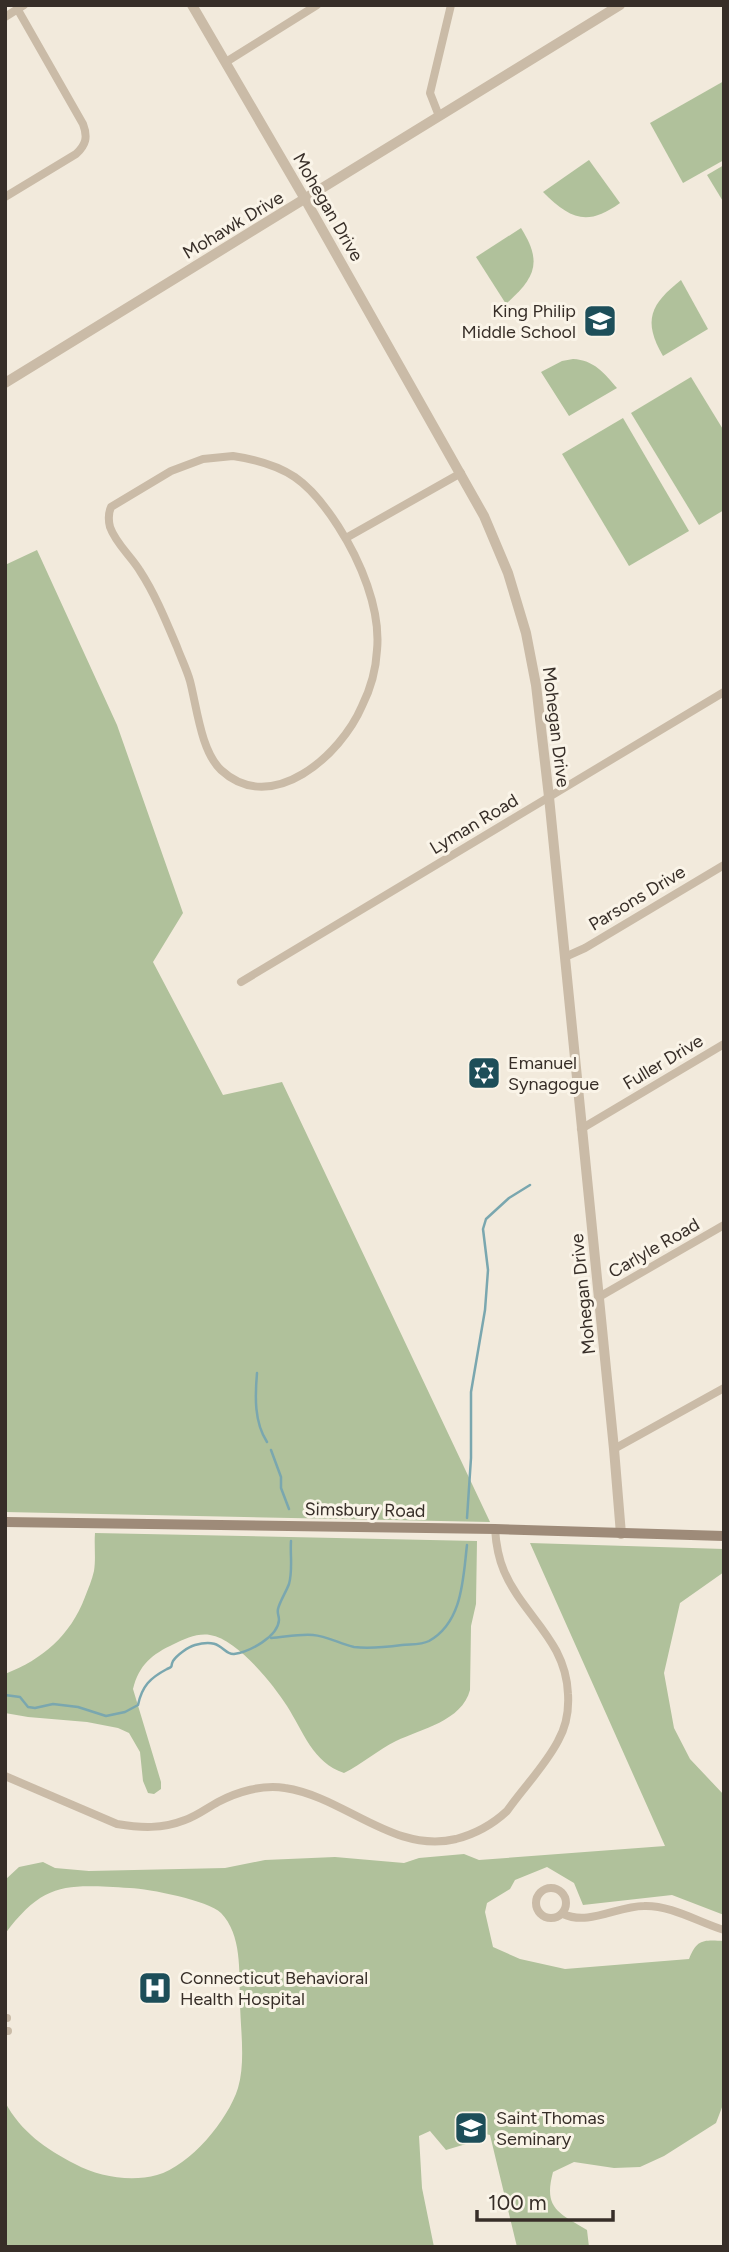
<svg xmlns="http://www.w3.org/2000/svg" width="729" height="2252" font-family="Figtree,sans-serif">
  <rect width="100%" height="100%" fill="#f2eadc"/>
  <g fill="#b0c19b">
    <polygon points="724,81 724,160 683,183 650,123"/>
    <path d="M589,160L620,203C587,227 570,219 543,192Z"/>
    <polygon points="724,165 724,203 707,175"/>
    <path d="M521,228C543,263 535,278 506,304L476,257Z"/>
    <path d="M681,280L708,329L663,356C642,320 651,304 681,280Z"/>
    <path d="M573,359C594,360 604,373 617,388L569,416L541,372L562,361Z"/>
    <polygon points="691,377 724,431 724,510 699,525 631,413"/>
    <polygon points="623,418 689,531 629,566 562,454"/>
    <polygon points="37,550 117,725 183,913 153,962 223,1095 282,1082 490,1522 5,1512 5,565"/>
    <path d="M95,1533L477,1541L476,1604L471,1626L470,1690C462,1721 421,1729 396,1741C378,1750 362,1764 344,1773C313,1763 303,1731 287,1706C273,1684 237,1639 210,1635C197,1633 185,1639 174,1644C152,1654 139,1665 133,1689L161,1782V1789L154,1794L148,1793L143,1781L140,1752L129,1733L118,1728L87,1722L28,1717L5,1713V1674C43,1659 70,1636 85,1597C88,1589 92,1580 94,1571C96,1559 94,1545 95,1533Z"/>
    <path d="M530,1543L724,1549V1572L680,1603L664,1673L674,1728L690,1759L724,1795V1915L672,1895L583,1905L574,1883L547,1867L515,1880L510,1889L487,1903L485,1912L493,1947L520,1959L565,1969L689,1959C697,1939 703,1940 724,1941V2102L716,2123L664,2156L640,2167L614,2168L574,2162L553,2172C543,2209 559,2213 587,2230L589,2247H517L490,2135L476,2132L466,2144L446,2150L430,2131L419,2136L422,2188L434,2247H5V2102C21,2132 46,2149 75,2164C99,2177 131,2182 157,2175C190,2166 228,2120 238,2088C246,2061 240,2027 240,1999C239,1971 242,1935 221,1913C208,1900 149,1889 130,1888C68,1885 45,1880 5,1934V1880L19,1867L43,1862L55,1868L89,1871L225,1868L265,1860L335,1857L404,1863L419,1858L464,1854L479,1860L665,1846Z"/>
  </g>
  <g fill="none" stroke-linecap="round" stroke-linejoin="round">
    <g stroke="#7aa7af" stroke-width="2.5">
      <path d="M257,1373C255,1396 254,1422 267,1442"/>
      <polyline points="271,1450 281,1477 281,1488 289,1509"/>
      <polyline points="467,1518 471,1458 471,1392 485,1310 488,1270 483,1229 486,1219 509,1198 530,1185"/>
      <path d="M271,1638C285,1637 298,1634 313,1635C327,1636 340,1644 354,1647C370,1649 387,1647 402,1645C411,1644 421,1645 429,1641C463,1622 463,1578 467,1545"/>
      <path d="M5,1695L20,1697L28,1707L35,1708L53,1704L78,1707L106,1716L125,1712L138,1705C142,1686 150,1678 167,1669C174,1666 170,1667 173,1661C177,1655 188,1647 195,1645C223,1637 222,1655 234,1654C249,1652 278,1637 279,1620C279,1615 277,1614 278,1609C280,1601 286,1592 289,1584C293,1570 290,1555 291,1541"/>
    </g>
    <g stroke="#cabba7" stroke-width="8">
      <polyline points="5,17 24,5"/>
      <polyline points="226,62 317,5"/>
      <polyline points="439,116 430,93 451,5"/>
      <path d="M5,197L76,154C86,145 88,137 83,124L18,10"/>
      <path d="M233,456C287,464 309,481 338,526C360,560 381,609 377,650C376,669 370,690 362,706C341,755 272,817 221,770C201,751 197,708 190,681C187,670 181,658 177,647C166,621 155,594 140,571C131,556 116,544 110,527C108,519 108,514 111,507L171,471L203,459Z"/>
      <polyline points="346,538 461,473"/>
      <polyline points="565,957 585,948 724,865"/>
      <polyline points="241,982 724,692"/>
      <polyline points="581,1129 724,1044"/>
      <polyline points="599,1297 724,1225"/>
      <polyline points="614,1449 724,1388"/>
      <path d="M5,1776L117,1824C141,1828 162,1829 185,1820C197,1816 207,1808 218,1802C237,1792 263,1784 285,1788C345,1797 393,1854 456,1839C475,1834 492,1825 507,1811C523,1788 545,1766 558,1741C566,1727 569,1710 568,1694C566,1640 523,1616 504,1571C498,1557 496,1544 495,1529"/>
      <circle cx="551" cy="1903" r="15"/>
      <path d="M563,1914C589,1926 617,1906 644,1906C671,1905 698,1922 724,1930"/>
      <polyline points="5,2018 7,2018"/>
      <polyline points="5,2031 8,2031"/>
    </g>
    <g stroke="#cabba7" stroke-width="10">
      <polyline points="192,5 305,199 484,516 508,573 526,633 536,685 549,797 614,1449 621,1534"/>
      <polyline points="5,383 620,5"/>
    </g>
    <polyline stroke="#9e8b79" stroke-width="10" points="5,1522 495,1529 724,1536"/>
  </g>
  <defs>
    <symbol id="school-square" viewBox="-11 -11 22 22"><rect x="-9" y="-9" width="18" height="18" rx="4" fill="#1d4e59" stroke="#faf4e8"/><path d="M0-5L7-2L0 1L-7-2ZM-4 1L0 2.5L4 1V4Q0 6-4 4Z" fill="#fff"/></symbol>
    <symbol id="synagogue-square" viewBox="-11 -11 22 22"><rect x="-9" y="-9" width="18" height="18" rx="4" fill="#1d4e59" stroke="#faf4e8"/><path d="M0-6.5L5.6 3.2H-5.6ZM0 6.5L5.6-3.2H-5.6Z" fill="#fff"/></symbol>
    <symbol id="hospital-square" viewBox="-11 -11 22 22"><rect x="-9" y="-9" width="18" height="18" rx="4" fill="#1d4e59" stroke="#faf4e8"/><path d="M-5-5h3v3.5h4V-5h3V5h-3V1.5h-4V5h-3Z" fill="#fff"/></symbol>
  </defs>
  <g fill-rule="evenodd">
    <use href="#school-square" x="581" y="302" width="38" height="38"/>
    <use href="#synagogue-square" x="465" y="1054" width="38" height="38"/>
    <use href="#hospital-square" x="136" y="1969" width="38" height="38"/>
    <use href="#school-square" x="452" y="2109" width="38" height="38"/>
  </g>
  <g text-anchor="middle" stroke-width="6" stroke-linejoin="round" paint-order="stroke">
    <g font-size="18" fill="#372e28" stroke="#faf4e8">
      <text transform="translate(328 207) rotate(60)" y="6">Mohegan Drive</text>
      <text transform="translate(233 225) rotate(-31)" y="6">Mohawk Drive</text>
      <text transform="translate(556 727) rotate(83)" y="6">Mohegan Drive</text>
      <text transform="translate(474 824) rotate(-31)" y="6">Lyman Road</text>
      <text transform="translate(637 898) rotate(-31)" y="6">Parsons Drive</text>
      <text transform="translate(663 1062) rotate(-31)" y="6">Fuller Drive</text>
      <text transform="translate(654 1248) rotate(-30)" y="6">Carlyle Road</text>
      <text transform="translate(583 1294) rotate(-96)" y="6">Mohegan Drive</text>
      <text transform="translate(365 1510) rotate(1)" y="6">Simsbury Road</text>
    </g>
    <g font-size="18" fill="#372e28" stroke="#faf4e8" text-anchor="start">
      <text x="576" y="317" text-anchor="end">King Philip<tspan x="576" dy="21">Middle School</tspan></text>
      <text x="508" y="1069">Emanuel<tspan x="508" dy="21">Synagogue</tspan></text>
      <text x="180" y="1984">Connecticut Behavioral<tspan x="180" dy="21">Health Hospital</tspan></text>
      <text x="496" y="2124">Saint Thomas<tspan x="496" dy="21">Seminary</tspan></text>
    </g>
  </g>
  <rect width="729" height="2252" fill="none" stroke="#372e28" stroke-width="14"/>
  <path d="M477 2210v10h136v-10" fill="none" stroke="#372e28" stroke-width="3.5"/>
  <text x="488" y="2210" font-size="21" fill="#372e28" stroke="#faf4e8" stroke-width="5" paint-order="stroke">100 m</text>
</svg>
